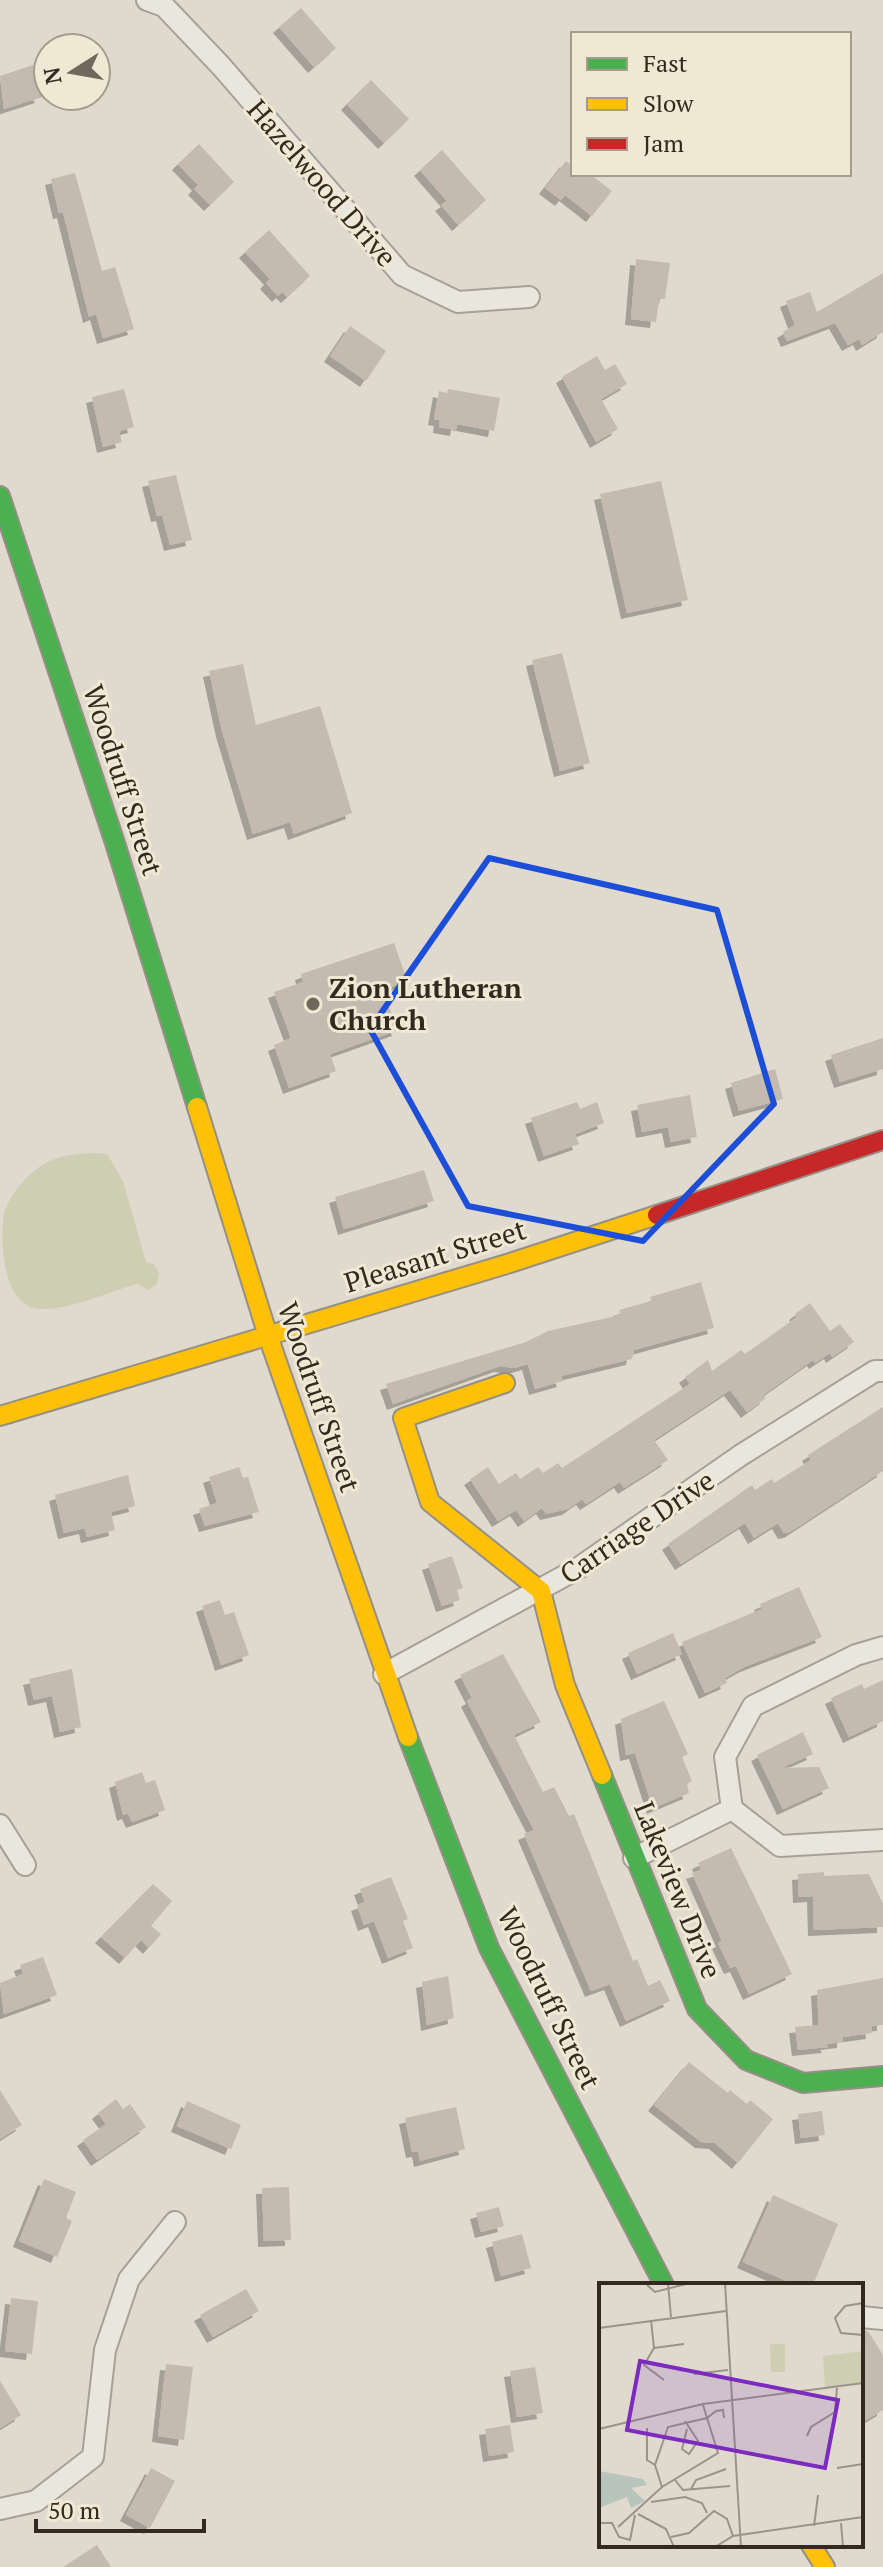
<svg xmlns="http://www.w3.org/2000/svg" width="883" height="2567" font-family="'PT Serif',serif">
  <defs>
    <filter id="shadow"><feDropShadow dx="-6" dy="6" stdDeviation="0" flood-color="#0004"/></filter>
  </defs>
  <rect width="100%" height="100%" fill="#e0dace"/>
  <path fill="#ceceb2" d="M95,1153L107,1154L123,1181L146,1262L154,1264L159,1273L157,1284L149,1290L137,1284C108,1292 73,1309 42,1309C2,1309 0,1243 4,1213C11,1192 32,1168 52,1160C65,1154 81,1154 95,1153Z"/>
  <g fill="#c4baaf" filter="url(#shadow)">
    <polygon points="301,8 336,48 314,67 279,27"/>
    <polygon points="48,60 48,91 39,94 41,97 4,109 0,76"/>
    <polygon points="371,80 409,119 384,143 347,104"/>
    <polygon points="199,144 234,182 210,205 194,189 198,185 178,164"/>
    <polygon points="442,150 486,200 458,225 441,205 447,201 420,170"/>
    <polygon points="566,161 573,166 573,174 590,174 612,191 592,216 565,195 561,200 545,188"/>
    <polygon points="75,173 102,271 115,267 134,329 103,338 96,314 89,317 63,212 59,213 51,179"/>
    <polygon points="269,230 310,276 287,297 282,292 278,296 266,283 270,279 245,252"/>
    <polygon points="636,259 670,263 665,299 659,299 656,322 631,319"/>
    <polygon points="883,273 883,332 862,345 859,339 848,345 835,323 787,341 783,332 795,325 786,301 810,292 817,312"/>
    <polygon points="350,326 386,351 366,381 330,356"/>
    <polygon points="597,356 605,370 615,364 627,384 601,399 618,429 596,442 562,377"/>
    <polygon points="124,389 134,427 119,431 122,442 103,447 92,397"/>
    <polygon points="448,389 500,398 494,431 457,424 456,430 439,427 440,420 434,419 439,391 447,393"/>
    <polygon points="176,475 192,540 170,545 162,515 157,516 148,481"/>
    <polygon points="661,481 688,600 627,613 600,494"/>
    <polygon points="562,653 590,763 560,771 532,660"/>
    <polygon points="243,664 256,725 320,706 352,813 294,834 290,822 253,834 222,731 209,671"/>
    <polygon points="394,943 407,980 383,991 398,1030 330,1054 336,1071 289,1088 274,1045 291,1038 274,992 303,982 301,974"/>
    <polygon points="883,1038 883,1069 840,1082 831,1055"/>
    <polygon points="775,1069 783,1099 739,1111 731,1083"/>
    <polygon points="690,1095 697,1137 671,1142 668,1127 642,1132 637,1105"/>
    <polygon points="577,1102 580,1109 597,1102 604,1123 575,1134 579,1144 544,1156 531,1118"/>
    <polygon points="424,1170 434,1201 344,1229 335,1197"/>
    <polygon points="701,1282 714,1328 634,1350 632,1359 561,1376 563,1381 535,1389 528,1364 514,1368 500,1366 393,1404 386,1384 526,1342 548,1331 621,1315 619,1310 651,1301 650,1297"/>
    <polygon points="810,1303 830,1331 840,1324 854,1342 832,1357 830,1353 815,1363 813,1360 763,1395 766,1398 747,1412 730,1390 654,1440 668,1460 624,1488 620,1482 586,1504 582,1499 568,1509 546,1514 542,1508 524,1521 516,1510 498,1521 470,1479 488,1467 499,1484 516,1473 520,1479 538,1467 543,1473 558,1463 562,1468 690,1384 685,1377 708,1360 712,1371 741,1350 745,1354 797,1317 795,1314"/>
    <polygon points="883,1407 883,1471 790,1532 784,1533 778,1523 754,1538 745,1523 681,1564 668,1544 752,1485 755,1490 772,1479 774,1483 811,1460 808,1455"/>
    <polygon points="239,1467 243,1478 248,1477 259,1512 205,1526 199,1509 217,1503 209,1477"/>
    <polygon points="128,1475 135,1506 111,1512 115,1530 87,1537 85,1528 64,1533 55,1495"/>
    <polygon points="452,1556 463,1588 457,1590 460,1600 442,1606 428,1564"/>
    <polygon points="799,1587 822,1637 744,1667 725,1678 727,1683 705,1693 682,1642 762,1609 760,1604"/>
    <polygon points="220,1600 225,1615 234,1612 249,1655 221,1665 202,1606"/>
    <polygon points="673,1633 682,1654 637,1674 628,1653"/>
    <polygon points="503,1654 541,1722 514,1735 543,1792 554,1787 569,1816 574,1814 633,1961 637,1959 648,1986 660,1980 670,2001 626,2021 610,1984 591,1991 524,1834 534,1830 467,1701 472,1698 460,1675"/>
    <polygon points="72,1669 81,1727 60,1732 52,1696 34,1700 29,1679"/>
    <polygon points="883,1680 883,1721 849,1737 831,1698 862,1684 864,1689"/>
    <polygon points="664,1701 688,1754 682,1757 692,1781 687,1784 689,1793 653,1808 635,1753 626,1755 621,1719"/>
    <polygon points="803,1732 813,1754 781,1768 819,1767 829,1788 783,1809 757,1755"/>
    <polygon points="142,1772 146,1783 155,1780 165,1810 132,1822 128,1813 123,1815 115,1782"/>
    <polygon points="731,1848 792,1974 749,1994 736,1966 730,1968 718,1943 722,1941 692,1873 701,1870 698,1863"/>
    <polygon points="824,1872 824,1876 869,1874 883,1904 883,1927 814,1930 813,1896 799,1897 798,1874"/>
    <polygon points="391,1877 408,1919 403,1921 413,1948 388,1958 374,1921 364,1925 357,1905 365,1902 360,1889"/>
    <polygon points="153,1884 172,1901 151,1926 161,1934 149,1948 141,1940 125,1958 101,1937"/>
    <polygon points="43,1957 57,1995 4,2014 0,1983 23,1974 20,1965"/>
    <polygon points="448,1976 454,2018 427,2025 422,1982"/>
    <polygon points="883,1978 883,2025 871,2026 872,2033 843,2037 843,2042 826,2044 828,2047 798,2050 795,2027 817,2025 819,2028 817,1990"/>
    <polygon points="689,2062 728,2093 730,2090 747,2104 750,2100 773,2119 738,2163 715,2143 701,2142 654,2105"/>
    <polygon points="0,2090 22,2125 0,2139"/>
    <polygon points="116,2099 123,2109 130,2104 146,2127 97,2160 83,2140 106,2124 98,2113"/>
    <polygon points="187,2101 241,2125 231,2149 177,2126"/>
    <polygon points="456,2107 465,2149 420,2161 418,2151 412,2152 405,2118"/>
    <polygon points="822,2111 825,2135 801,2138 798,2114"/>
    <polygon points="44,2179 76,2192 66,2218 72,2221 57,2257 19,2241"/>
    <polygon points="289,2187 291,2240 264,2241 262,2188"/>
    <polygon points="773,2195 838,2224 813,2285 796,2285 743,2262"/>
    <polygon points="499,2207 504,2226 481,2232 476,2213"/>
    <polygon points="522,2234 531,2268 501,2276 492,2242"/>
    <polygon points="246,2289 259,2311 213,2337 200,2315"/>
    <polygon points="11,2298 38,2301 32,2354 5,2351"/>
    <polygon points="861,2330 868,2331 883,2355 883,2410 861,2423"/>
    <polygon points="166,2364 193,2367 184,2440 158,2436"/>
    <polygon points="535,2367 543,2413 517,2417 510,2371"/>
    <polygon points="0,2381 21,2415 0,2428"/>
    <polygon points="510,2425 514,2452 489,2456 485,2429"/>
    <polygon points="151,2468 175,2481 150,2528 126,2515"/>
    <polygon points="97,2545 111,2567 63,2567"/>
  </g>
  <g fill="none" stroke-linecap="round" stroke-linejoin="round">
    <defs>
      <g id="street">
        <polyline points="147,0 164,6 221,66 402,275 458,302 529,297"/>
        <polyline points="883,1647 856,1655 753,1706 725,1757 732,1809 780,1846 883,1840"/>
        <polyline points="384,1674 577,1569 741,1455 875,1371 883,1371"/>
        <polyline points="0,1825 25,1865"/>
        <polyline points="634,1858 732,1809"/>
        <polyline points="861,2317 883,2319"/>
        <polyline points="0,2509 36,2501 93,2457 105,2350 129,2279 175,2222"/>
      </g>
      <g id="fast">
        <polyline points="0,496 115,843 197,1107"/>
        <polyline points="408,1737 489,1948 664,2285"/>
        <polyline points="602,1775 697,2009 746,2060 803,2083 883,2076"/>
      </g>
      <g id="slow">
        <polyline points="197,1107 268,1336 408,1737"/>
        <polyline points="505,1383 403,1418 430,1502 541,1591 565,1685 602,1775"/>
        <polyline points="0,1416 510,1263 657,1215"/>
        <polyline points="811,2545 825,2567"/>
      </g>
      <polyline id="jam" points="657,1215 883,1140"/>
    </defs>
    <use href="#street" stroke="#a6a096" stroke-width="24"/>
    <use href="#fast" stroke="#958f86" stroke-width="22"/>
    <use href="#slow" stroke="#958f86" stroke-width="22"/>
    <use href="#jam" stroke="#958f86" stroke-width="22"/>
    <use href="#street" stroke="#e9e6de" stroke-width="20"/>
    <use href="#fast" stroke="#4caf50" stroke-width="18"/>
    <use href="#slow" stroke="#ffc107" stroke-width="18"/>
    <use href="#jam" stroke="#c62828" stroke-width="18"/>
  </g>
  <path fill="none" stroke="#1d4ed8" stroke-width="6" stroke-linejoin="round" d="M489,858L717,910L774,1104L643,1241L468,1206L370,1029Z"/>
  <circle fill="#70675d" stroke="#f1e8d4" stroke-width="3" cx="313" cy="1004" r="8"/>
  <g text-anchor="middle" stroke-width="6" stroke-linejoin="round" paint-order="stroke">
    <g font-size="28" fill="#332920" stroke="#f1e8d4">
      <text transform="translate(322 183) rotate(49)" y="10">Hazelwood Drive</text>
      <text transform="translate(123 780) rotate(72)" y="10">Woodruff Street</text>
      <text transform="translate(435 1256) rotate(-17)" y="10">Pleasant Street</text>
      <text transform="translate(319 1397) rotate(71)" y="10">Woodruff Street</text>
      <text transform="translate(637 1527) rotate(-34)" y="10">Carriage Drive</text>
      <text transform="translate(678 1890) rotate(68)" y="10">Lakeview Drive</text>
      <text transform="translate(549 1998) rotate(64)" y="10">Woodruff Street</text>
    </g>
    <g font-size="28" font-weight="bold" fill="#332920" stroke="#f1e8d4" text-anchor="start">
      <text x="329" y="998">Zion Lutheran<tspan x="329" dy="32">Church</tspan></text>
    </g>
  </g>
  <g transform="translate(599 2283)">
    <rect width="264" height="264" fill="#e0dace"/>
    <path d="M171,61H186V89H172Z" fill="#ceceb2"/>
    <path d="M264,68V99L226,106L224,73Z" fill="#ceceb2"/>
    <path d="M0,188L44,196L48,202L32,205L46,218L32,225L28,214L0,225Z" fill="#b8c5bd"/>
    <path fill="none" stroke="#9b9388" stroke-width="2" d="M69,0L72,34M126,0L142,264M48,2L56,9L91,0M264,20L246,23L236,35L242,50L264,52M52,37L55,65L45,82L65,97M0,45L127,28M55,65L85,61M95,91L129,87M86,138L99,158L90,171L83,166L88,146M48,145V177L56,182M0,146L104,121L264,100M208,153L212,144L236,129L238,105M238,185L264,181M76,197L84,207L131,203M63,204L56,182L69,144L108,135L117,128L124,127L125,135M92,206L97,197L127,186M52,219L86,214L103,220L108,230M39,231L67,246L75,264M0,240H13L20,254L31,257L36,232M242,240L244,264M215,243L219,212M19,244L63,204L119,170L104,122M72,254L90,250L115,228L128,236L134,253M116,264L134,253L264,234"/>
    <path fill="#7b2cbf" fill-opacity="0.15" stroke="#7b2cbf" stroke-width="4" d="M41,78L239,117L226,185L28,147Z"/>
    <rect width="264" height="264" fill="none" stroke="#332920" stroke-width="4"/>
  </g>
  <rect x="571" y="32" width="280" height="144" fill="#f1e8d4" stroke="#a59c8c" stroke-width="2"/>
  <rect x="587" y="58" width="40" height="12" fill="#4caf50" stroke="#a59c8c" stroke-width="2"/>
  <text x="643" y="72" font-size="24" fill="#332920">Fast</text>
  <rect x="587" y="98" width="40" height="12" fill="#ffc107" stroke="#a59c8c" stroke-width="2"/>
  <text x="643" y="112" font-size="24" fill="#332920">Slow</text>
  <rect x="587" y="138" width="40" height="12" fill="#c62828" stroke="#a59c8c" stroke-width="2"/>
  <text x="643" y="152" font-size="24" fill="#332920">Jam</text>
  <g transform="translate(72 72) rotate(259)"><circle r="38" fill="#f1e8d4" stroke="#a59c8c" stroke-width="2"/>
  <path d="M0-6L14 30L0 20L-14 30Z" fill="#70675d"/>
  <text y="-12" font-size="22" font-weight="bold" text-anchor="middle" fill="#332920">N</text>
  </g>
  <path d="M36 2519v12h168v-12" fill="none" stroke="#332920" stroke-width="4"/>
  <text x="48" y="2519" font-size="24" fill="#332920" stroke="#f1e8d4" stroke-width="6" paint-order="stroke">50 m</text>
</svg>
